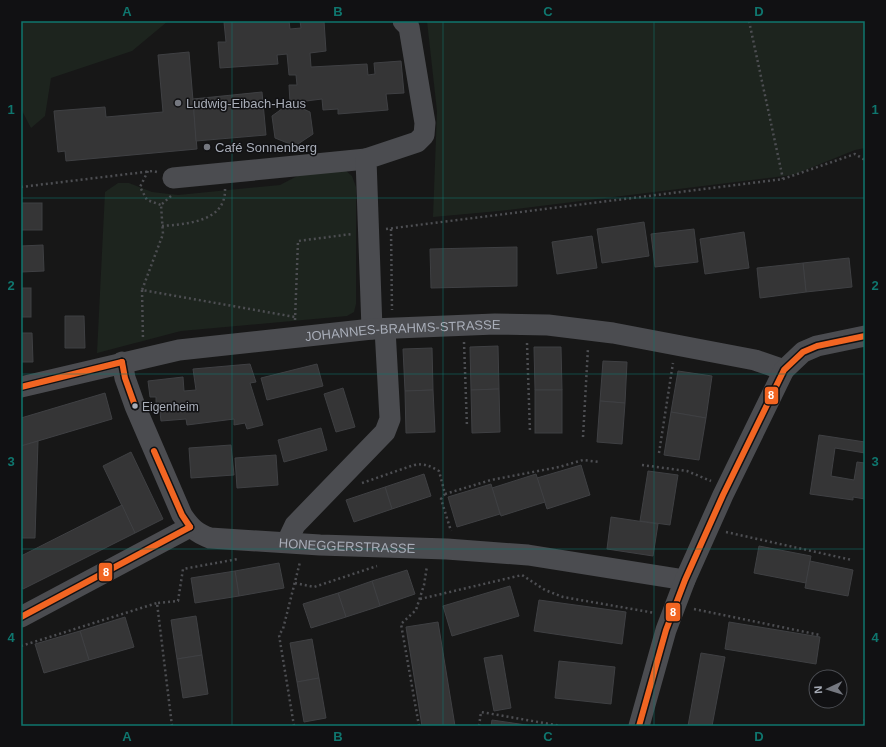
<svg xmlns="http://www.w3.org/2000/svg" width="886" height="747" font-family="Arial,sans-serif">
  <rect width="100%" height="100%" fill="#171717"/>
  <g fill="#1d241e">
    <polygon points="21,21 168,21 132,51 51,78 45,116 31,128 21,109"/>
    <polygon points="427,21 865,21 865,148 855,150 793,175 499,211 433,217 437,111"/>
    <polygon points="345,170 352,176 356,187 356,304 354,312 347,316 181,331 97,353 105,192 118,183 129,183 152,192 178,195 280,185 305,172"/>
  </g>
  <g fill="#353536" stroke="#3f4043">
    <polygon points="289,21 290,29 301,28 300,21 324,21 326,51 310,53 311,67 367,64 368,75 375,74 374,63 401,61 404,93 386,94 388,110 338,114 338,109 323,110 322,99 290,103 289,85 297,85 296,75 289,75 287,54 277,55 278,64 220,68 218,42 226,42 224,22"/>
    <polygon points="189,52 197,149 66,161 65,151 58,152 54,111 105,107 106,117 163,112 158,55"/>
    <polygon points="262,92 266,135 196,141 193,99"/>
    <polygon points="290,103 310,112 313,134 295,146 275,138 272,116"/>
    <rect x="21" y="203" width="21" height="27"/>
    <polygon points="644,222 649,256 602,263 597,229"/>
    <polygon points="694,229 698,262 655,267 651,234"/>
    <polygon points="744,232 749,268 705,274 700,239"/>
    <polygon points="592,236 597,268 557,274 552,242"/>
    <polygon points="43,245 44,271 21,272 21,246"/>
    <polygon points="517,247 517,286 431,288 430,249"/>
    <polygon points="849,258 852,287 806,292 803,263"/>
    <polygon points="803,263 806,292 760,298 757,268"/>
    <rect x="21" y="288" width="10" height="29"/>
    <polygon points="65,316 84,316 85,348 65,348"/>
    <polygon points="21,333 32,333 33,362 21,362"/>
    <polygon points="498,346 499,389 471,390 470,347"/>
    <polygon points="534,347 561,347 562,390 535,390"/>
    <polygon points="432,348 433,390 405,391 403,349"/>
    <polygon points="603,361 627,362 625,403 600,401"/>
    <polygon points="250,364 256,382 250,383 263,425 247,429 245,423 234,425 234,419 187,425 186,419 161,421 159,404 156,405 156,397 150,397 148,381 183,377 184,391 196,390 193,369"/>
    <polygon points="317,364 323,386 267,400 261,378"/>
    <polygon points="678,371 712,376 706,418 671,412"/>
    <polygon points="343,388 355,427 336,432 324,394"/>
    <polygon points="499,389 500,432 472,433 471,390"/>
    <polygon points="433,390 435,432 406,433 405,391"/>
    <rect x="535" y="390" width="27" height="43"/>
    <polygon points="105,393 112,419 21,446 21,418"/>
    <polygon points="600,401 625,403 622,444 597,442"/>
    <polygon points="671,412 706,418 699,460 664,455"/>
    <polygon points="321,428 327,450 284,462 278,440"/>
    <polygon points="819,435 865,442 865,453 835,448 831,476 854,480 857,462 865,463 865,499 853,497 853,500 810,494"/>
    <polygon points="38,441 35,538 21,538 21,446"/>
    <polygon points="231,445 234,475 191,478 189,448"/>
    <polygon points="131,452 163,519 135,533 103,466"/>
    <polygon points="276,455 278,485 237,488 235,458"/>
    <polygon points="581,465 590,495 547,509 537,478"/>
    <polygon points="648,471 678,475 670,525 640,521"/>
    <polygon points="424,474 431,496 392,509 385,487"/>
    <polygon points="536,474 545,502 501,516 492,488"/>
    <polygon points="491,484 500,514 457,527 448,497"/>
    <polygon points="385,487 392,509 354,522 346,500"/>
    <polygon points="122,505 135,533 23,589 21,586 21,556"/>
    <polygon points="611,517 658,524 653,556 607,549"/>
    <polygon points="759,546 811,556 806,583 754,573"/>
    <polygon points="810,561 853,570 848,596 805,588"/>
    <polygon points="279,563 284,588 239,596 235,571"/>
    <polygon points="407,570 415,594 380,606 372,581"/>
    <polygon points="235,571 239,596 195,603 191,578"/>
    <polygon points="372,581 380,606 346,617 338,593"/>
    <polygon points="510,586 519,616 452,636 443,606"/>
    <polygon points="338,593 346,617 311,628 303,604"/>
    <polygon points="539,600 626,612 622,644 534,631"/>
    <polygon points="196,616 202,655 177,659 171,620"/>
    <polygon points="125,617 134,647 89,660 80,631"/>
    <polygon points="438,622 455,726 422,726 406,627"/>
    <polygon points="729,622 820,637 816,664 725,649"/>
    <polygon points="80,631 89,660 44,673 35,644"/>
    <polygon points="312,639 319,678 297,682 290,643"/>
    <polygon points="701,653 725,657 712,726 688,726"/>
    <polygon points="202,655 208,694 183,698 177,659"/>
    <polygon points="502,655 511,708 494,711 484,658"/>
    <polygon points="559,661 615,667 611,704 555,698"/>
    <polygon points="319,678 326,718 304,722 297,682"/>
    <polygon points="492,720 533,726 491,726"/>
  </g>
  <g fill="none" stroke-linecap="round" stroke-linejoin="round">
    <g stroke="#4d4e52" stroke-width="2.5" stroke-dasharray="2 3" stroke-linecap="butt">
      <polyline points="749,21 783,179"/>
      <polyline points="148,171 140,187 147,200 161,205"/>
      <polyline points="21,187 153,171 157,172"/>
      <polyline points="171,196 161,205 163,234 142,290 295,317"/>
      <path d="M162,226C186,224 226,222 225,189"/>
      <polyline points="386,229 783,179 855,154 865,160"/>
      <polyline points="391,229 392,310"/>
      <polyline points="142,290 143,340"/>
      <polyline points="295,320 298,241 352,234"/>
      <polyline points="464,342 467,427"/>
      <polyline points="527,343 530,433"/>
      <polyline points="583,437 588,348"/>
      <polyline points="659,453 673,363"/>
      <polyline points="642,465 687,471 711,481"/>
      <path d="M362,483L414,465C424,463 430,466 439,471L445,494L441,499L451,531"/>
      <polyline points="445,494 491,480 559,467 583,460 599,462"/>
      <polyline points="726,532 852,560"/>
      <polyline points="295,583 314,587 377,566"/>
      <polyline points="420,599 522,575 545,590 563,597 655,613"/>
      <polyline points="694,609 820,635"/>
      <polyline points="21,646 157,603"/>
      <polyline points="172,726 157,603 178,601 183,569 238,559"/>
      <polyline points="294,726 279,635 283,629 300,562"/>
      <polyline points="419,726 401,624 416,610 424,585 427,566"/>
      <polyline points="479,726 481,712 561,726"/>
      <polyline points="864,726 865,719"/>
    </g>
    <g stroke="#4b4c50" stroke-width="21">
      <polyline points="173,178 366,159"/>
      <polyline points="372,329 366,159 417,142 424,135 425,123 409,27 403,21"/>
      <path id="s1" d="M122,362L125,378L135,406L182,515C190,527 196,533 210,538L320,545L447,549L528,555L685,580"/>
      <path id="s2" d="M21,387L179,350L372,329L495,324L548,325L613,333L755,360L784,370"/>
      <polyline points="287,542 295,525 385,432 390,419 385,329"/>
      <polyline points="21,617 190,527"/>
      <polyline points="639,726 666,630 685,580 723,495 784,370 803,352 817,346 865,336"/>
    </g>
    <defs>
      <g id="bus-1">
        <polyline points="122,362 125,378 135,406"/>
        <polyline points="21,387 122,362"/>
        <polyline points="154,451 182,515 190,527"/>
        <polyline points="21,617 190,527"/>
        <polyline points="639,726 666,630 685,580 723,495 784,370 803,352 817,346 865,336"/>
      </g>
    </defs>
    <use href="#bus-1" stroke="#111113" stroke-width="9"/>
    <use href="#bus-1" stroke="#f26522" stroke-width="6"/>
  </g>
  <path fill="none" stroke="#0f766e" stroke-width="1" stroke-opacity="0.55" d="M232,21V726M443,21V726M654,21V726M21,198H865M21,374H865M21,549H865"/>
  <g fill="#757880" stroke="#111113" stroke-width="1.5">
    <circle cx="178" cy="103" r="4"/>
    <circle cx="207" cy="147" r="4"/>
  </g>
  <circle fill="#a8adb8" stroke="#111113" stroke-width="1.5" cx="135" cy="406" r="3.5"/>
  <g text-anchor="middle" stroke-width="3" stroke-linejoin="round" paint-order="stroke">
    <g font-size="12" fill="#a8adb8" stroke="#111113" text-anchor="start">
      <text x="142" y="411">Eigenheim</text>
    </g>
    <g font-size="13" fill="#a8adb8" stroke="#111113" text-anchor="start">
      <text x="186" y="108">Ludwig-Eibach-Haus</text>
      <text x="215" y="152">Café Sonnenberg</text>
    </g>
    <g font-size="13" fill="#a8adb8" stroke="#111113">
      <text dy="5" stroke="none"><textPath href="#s2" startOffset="387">JOHANNES-BRAHMS-STRASSE</textPath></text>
      <text dy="5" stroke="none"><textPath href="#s1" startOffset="339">HONEGGERSTRASSE</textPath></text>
    </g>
  </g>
  <g stroke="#111113" stroke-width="1.5">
    <rect x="764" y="386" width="15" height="19" rx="4" fill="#f26522"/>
    <rect x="98" y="562" width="15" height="20" rx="4" fill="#f26522"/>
    <rect x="665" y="602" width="16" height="20" rx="4" fill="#f26522"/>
  </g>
  <g font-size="11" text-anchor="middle" font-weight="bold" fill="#fff">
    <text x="771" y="399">8</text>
    <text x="106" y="576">8</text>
    <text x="673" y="616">8</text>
  </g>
  <rect width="886" height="747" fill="none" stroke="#111113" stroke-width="44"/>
  <g transform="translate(828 689) rotate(266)"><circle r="19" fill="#111113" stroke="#4d4f55"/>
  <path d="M0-3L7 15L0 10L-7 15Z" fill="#757880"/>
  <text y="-6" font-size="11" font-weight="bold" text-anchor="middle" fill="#a8adb8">N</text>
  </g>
  <rect x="22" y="22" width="842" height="703" fill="none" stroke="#0f766e" stroke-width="1.5"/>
  <g font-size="13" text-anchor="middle" font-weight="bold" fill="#0f766e">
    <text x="127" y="16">A</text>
    <text x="338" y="16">B</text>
    <text x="548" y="16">C</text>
    <text x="759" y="16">D</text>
    <text x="11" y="114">1</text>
    <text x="875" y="114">1</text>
    <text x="11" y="290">2</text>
    <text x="875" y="290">2</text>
    <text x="11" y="466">3</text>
    <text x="875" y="466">3</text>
    <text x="11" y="642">4</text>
    <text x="875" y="642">4</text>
    <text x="127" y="741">A</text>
    <text x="338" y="741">B</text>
    <text x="548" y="741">C</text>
    <text x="759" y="741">D</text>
  </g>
</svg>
